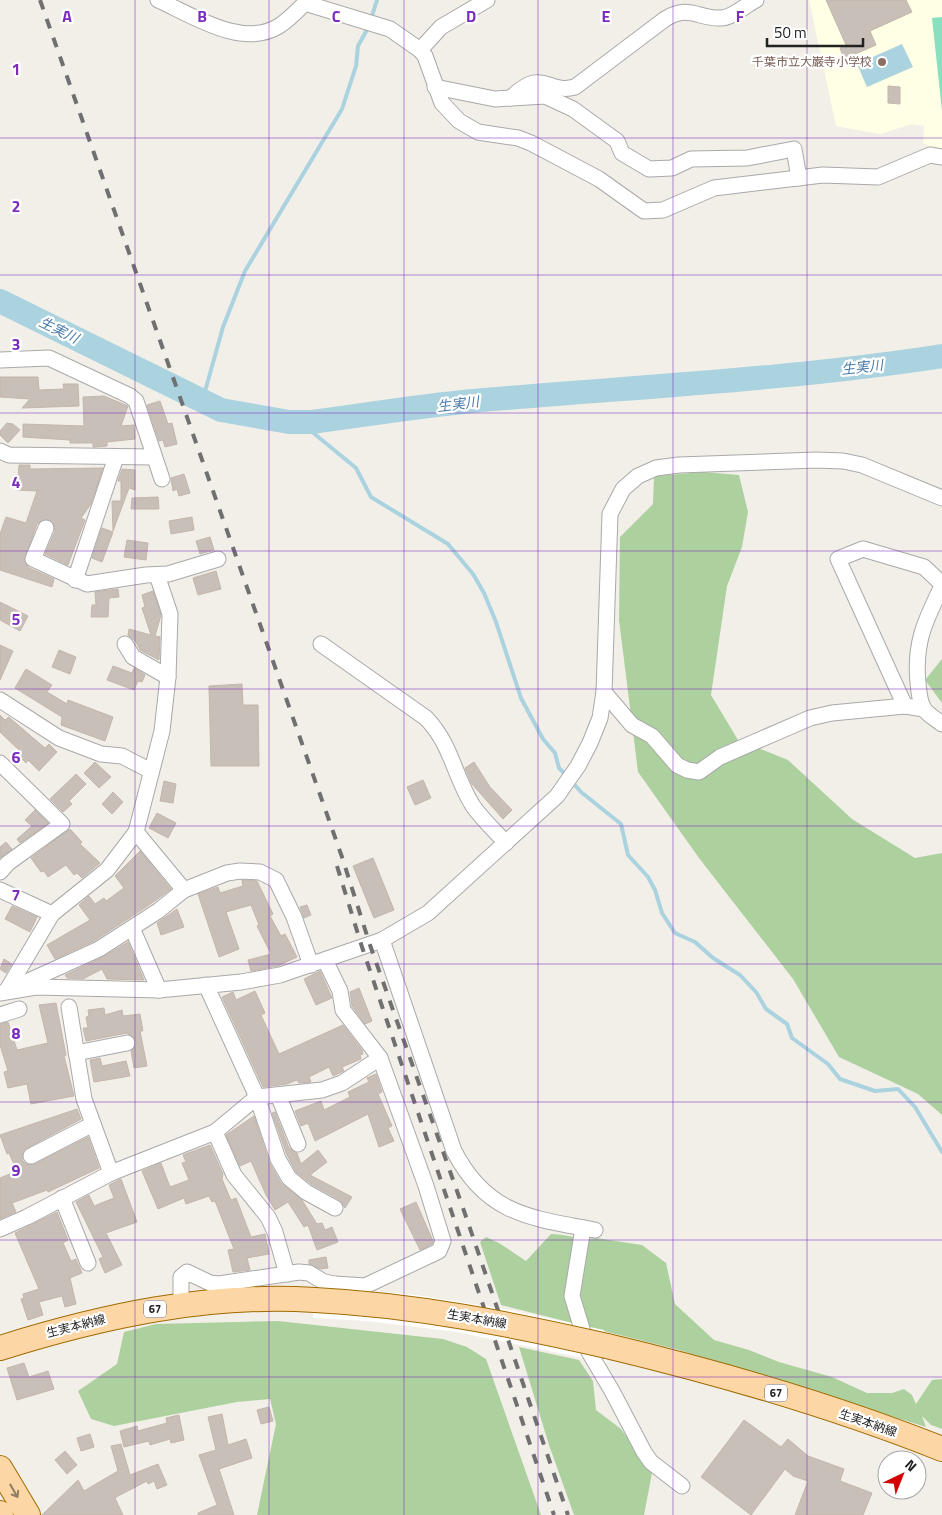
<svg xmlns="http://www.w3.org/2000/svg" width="942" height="1515" font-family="'Titillium Web','Noto Sans JP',sans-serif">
  <rect width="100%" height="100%" fill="#f2efe9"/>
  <polygon fill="#ffffe5" points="809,0 942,0 942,152 923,143 924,126 912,124 880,134 836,126"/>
  <g fill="#add19e">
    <polygon points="704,472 739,475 748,512 742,547 727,586 711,695 738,740 788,760 852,819 915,858 942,853 942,1115 918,1094 839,1057 793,979 699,858 638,772 619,620 620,537 653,504 654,476"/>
    <polygon points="942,659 942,703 925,680"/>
    <path d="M551,1234C566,1234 582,1241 596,1238L642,1245L666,1263L675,1304L714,1340L749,1350L779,1362L832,1377L867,1393H892L904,1389L912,1395L916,1404L932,1380L942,1379V1429L931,1425L922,1416L926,1427L679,1350L501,1305L480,1242L486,1237L499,1243L526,1261Z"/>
    <polygon points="278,1321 443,1339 467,1347 486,1359 541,1515 257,1515 276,1424 270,1399 237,1402 114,1426 91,1419 78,1391 117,1364 124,1332 156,1324"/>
    <polygon points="519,1347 579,1360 593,1381 596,1410 621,1429 652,1473 644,1515 574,1515 549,1445"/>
  </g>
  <polygon fill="#88e0be" points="942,17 942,111 932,18"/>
  <polygon fill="#aad3df" points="902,44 913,67 867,87 857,64"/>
  <polygon fill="#fff" points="314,1286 416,1295 504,1309 604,1330 607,1363 457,1332 367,1321 313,1318"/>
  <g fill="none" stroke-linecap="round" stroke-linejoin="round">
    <g stroke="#aad3df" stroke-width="4">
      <polyline points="371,19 377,0"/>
      <polyline points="202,402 223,327 245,271 342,109 356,66 358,46 369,26"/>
      <polyline points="300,422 356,468 371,497 448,544 473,574 484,593 496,622 521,698 543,739 555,753 559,768 567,776"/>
      <polyline points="572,782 581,792 621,824 628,855 648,877 655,890 662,913 675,933 695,942 713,958 740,975 756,992 766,1009 787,1024 792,1038 828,1064 840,1079 875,1091 898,1089 915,1107 942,1152"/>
    </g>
    <path stroke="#aad3df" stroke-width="24" d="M0,301L221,410L289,422H312C365,415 419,406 473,401C629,387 787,380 942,356"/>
  </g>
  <g fill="#c7bfb8" stroke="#c4b6ab">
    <polygon points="826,0 906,0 912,12 870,31 876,45 844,59 840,48 846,45"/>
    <polygon points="888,86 900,87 900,104 888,103"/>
    <polygon points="0,377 38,377 39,390 64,389 63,384 78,384 79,406 22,408 30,399 0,397"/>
    <polygon points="104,396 128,406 121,426 134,425 135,439 107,442 107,446 95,447 93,447 93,443 70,443 70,440 23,437 23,424 84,426 83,397"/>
    <polygon points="160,401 168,424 172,423 177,444 165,447 163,440 159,441 147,405"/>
    <polygon points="7,423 13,424 20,430 8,443 0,435 0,431"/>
    <polygon points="19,465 30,465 30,469 103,468 91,504 81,518 85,520 68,565 45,554 55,531 53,522 44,519 37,524 24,561 29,568 54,579 52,587 0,570 0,534 6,517 26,523 37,491 17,490"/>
    <polygon points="122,469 135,470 135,490 129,488 113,531 112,501 121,501 121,481 118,481"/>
    <polygon points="184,474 190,493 179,496 177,489 173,491 171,478"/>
    <polygon points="158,497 159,509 131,509 132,498"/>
    <polygon points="192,517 194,530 171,534 169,521"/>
    <polygon points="102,528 113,532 102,562 92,558"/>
    <polygon points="210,537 214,550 200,554 196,541"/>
    <polygon points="127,540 148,543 146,560 124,557"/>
    <polygon points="216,571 221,589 198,595 193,578"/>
    <polygon points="118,589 119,597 109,598 108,617 91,617 92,605 96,605 95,592"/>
    <polygon points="153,591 161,615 155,636 160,637 159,660 140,650 136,642 128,635 129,629 151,635 142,608 145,607 142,595"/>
    <polygon points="0,602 28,616 20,631 0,620"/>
    <polygon points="0,645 13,651 0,680"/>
    <polygon points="59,650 76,657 70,674 52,667"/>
    <polygon points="113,666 132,673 134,668 145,675 142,682 138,681 134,690 107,680"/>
    <polygon points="26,669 52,685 47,692 67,704 68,700 113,717 105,741 61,725 62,717 15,688"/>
    <polygon points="242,684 243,705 258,705 259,766 211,766 209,686"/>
    <polygon points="0,715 5,720 9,717 11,719 45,748 49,744 57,752 39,771 28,760 26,763 16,753 19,750 0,732"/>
    <polygon points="95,762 111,777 99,788 84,773"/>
    <polygon points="474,762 490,787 512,810 503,819 472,784 465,768"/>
    <polygon points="76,774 86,784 69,801 72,804 63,812 50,799"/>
    <polygon points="423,780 431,798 415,805 407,787"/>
    <polygon points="164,781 176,784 173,803 160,801"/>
    <polygon points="113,792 123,802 112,814 102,804"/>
    <polygon points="35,810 48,823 20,843 17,839 32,826 25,820"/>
    <polygon points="157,813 176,823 168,838 149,828"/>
    <polygon points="70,829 82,842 80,844 100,863 82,878 77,873 74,875 66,865 48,877 44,871 41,872 31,858"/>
    <polygon points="6,842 12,849 0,858 0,847"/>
    <polygon points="140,851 171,889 152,903 94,941 55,959 47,945 90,920 79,905 89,896 95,904 104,898 106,901 124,888 115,876"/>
    <polygon points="373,858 394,910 374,918 353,866"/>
    <polygon points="242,880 257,881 273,914 270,916 281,936 285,934 297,957 278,966 251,971 248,960 271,954 257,926 259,925 251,905 226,912 239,949 219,957 198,894 218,887 220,893 243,886"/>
    <polygon points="307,905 311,915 304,918 300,907"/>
    <polygon points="12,906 37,917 30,932 5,919"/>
    <polygon points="177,909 184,927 161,935 157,923"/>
    <polygon points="128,942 144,980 107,979 102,969 83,979 67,978 65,975 103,957"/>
    <polygon points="4,959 12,964 6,973 0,969"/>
    <polygon points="320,971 332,998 316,1005 304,979"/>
    <polygon points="359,988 372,1021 365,1024 352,1006 350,992"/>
    <polygon points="255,991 265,1013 261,1015 279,1054 343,1025 362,1050 363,1054 360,1055 361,1059 342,1067 344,1071 333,1076 329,1067 309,1077 311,1082 299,1083 297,1080 287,1084 263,1087 222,997 233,992 236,1000"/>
    <polygon points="56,1003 66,1055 64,1056 74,1096 31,1104 27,1084 8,1088 4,1072 8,1071 0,1045 0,1024 8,1022 17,1050 48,1043 39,1005"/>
    <polygon points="104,1008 105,1015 122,1010 123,1016 140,1014 143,1031 140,1031 147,1066 134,1068 131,1051 136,1046 136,1041 127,1033 86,1041 83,1028 88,1028 86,1017 89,1016 88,1010"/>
    <polygon points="100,1058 102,1066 126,1061 130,1076 94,1082 90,1060"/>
    <polygon points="376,1074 382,1092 378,1094 392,1126 388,1128 394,1141 379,1147 368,1114 315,1141 308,1123 301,1126 295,1111 321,1101 324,1110 350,1097 348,1092 369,1082 367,1078"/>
    <polygon points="77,1109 81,1119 27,1148 23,1151 22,1160 26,1164 35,1164 88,1137 99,1168 48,1192 47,1190 12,1203 16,1212 0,1219 0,1178 17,1171 9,1153 7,1154 0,1135"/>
    <polygon points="275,1112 289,1148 297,1153 301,1164 318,1150 327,1162 310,1175 352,1197 345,1208 340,1200 311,1184 296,1172 287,1155 272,1113"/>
    <polygon points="254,1116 269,1162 281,1183 302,1200 317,1224 322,1223 325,1230 332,1227 338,1242 317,1250 308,1225 304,1227 288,1202 275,1210 266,1195 251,1161 240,1166 226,1135"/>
    <polygon points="210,1145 223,1174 222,1179 230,1198 231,1200 236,1198 251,1237 265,1234 269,1254 247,1258 250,1270 233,1272 228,1250 234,1249 215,1201 212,1202 209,1196 186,1204 184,1198 158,1209 142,1171 161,1163 170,1187 189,1180 182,1163 186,1162 183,1155"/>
    <polygon points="121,1179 137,1222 106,1233 122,1265 105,1273 99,1259 103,1257 76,1202 89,1195 94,1206 114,1198 109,1185"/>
    <polygon points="416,1202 433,1241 432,1244 420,1250 400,1209"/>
    <polygon points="57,1212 68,1240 63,1243 71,1261 76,1259 82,1273 70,1278 76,1304 65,1307 62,1296 39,1302 43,1315 28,1320 21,1299 24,1298 23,1294 39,1289 15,1233"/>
    <polygon points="326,1257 328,1268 321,1269 309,1264 309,1260"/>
    <polygon points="24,1363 29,1377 48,1371 54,1389 17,1400 7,1368"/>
    <polygon points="269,1407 273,1421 261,1424 257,1410"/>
    <polygon points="222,1414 228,1445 246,1439 252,1458 219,1469 234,1515 198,1515 198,1513 217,1505 199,1455 216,1450 208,1417"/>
    <polygon points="179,1415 184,1440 171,1443 170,1439 150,1445 149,1441 124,1447 120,1431 137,1426 138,1431 167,1423 166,1418"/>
    <polygon points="744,1420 781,1447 788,1439 808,1456 844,1469 840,1481 872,1493 863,1515 795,1515 808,1481 793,1476 785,1469 751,1515 701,1477"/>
    <polygon points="90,1434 94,1447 81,1451 77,1438"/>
    <polygon points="121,1444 130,1475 158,1464 167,1485 157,1489 154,1481 148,1484 147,1481 118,1496 115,1498 123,1515 42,1515 78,1480 84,1491 118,1471 111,1446"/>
    <polygon points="65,1451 77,1465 67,1474 55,1460"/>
  </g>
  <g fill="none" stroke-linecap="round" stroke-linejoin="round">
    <defs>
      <g id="minor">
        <path d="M158,0C192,15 242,49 279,26C290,19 299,9 308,0"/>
        <polyline points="305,3 390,29 420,50 441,27 487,0"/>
        <polyline points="420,50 425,56 442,103 459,121 478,132 518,138 531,143 599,179 644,211 663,210 714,188 823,175 878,177 930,155 942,157"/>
        <polyline points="435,87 495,99 545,96 573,109 617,141 622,153 649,169 672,168 691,159 747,158 794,149 799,178"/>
        <path d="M511,98C543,66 547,95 575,87L665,19C689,4 698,19 721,18C733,18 745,5 756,0"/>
        <polyline points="0,360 49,358 130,396 136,401 162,479"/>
        <polyline points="0,451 9,455 153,457"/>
        <polyline points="46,528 33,559 87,584 146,575 168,574 218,559"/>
        <polyline points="75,580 116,457"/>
        <path d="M942,586C925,621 914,643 918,683C919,691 919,701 924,709C928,715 936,719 942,724"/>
        <polyline points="125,644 133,657 168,677"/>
        <path d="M321,644L426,718C452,745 454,776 473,806C482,819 495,831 506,843"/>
        <polyline points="604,692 632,725 652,736 677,765 687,770 699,772 720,757 810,718 832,713 905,706 924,709"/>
        <polyline points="0,700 59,738 101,754 122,756 151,771"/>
        <polyline points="905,706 838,559 863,549 924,567 942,584"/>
        <polyline points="0,763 62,824 8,863 0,872"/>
        <polyline points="136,832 184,890"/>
        <polyline points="0,890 52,914"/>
        <polyline points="132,928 159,990"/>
        <path d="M382,940L454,1151C487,1215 531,1218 595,1230"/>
        <polyline points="22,984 99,949 158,911 184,890 227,873 240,871 260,872 276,880 294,917 311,965"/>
        <polyline points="206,985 257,1097 278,1159 289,1178 306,1192 335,1208"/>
        <polyline points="7,990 52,914 107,870 136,832 162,731 168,677 170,614 157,575"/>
        <polyline points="0,993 36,987 159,990 241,982 280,975 382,940 428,913 557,796 578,766 590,743 600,718 604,692 610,514 623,489 638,476 656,468 679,465 816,460 843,461 862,465 942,498"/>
        <polyline points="69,1007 84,1099 111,1173"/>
        <polyline points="0,1015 19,1009"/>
        <polyline points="76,1053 127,1043"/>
        <polyline points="278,1095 298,1144"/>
        <polyline points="215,1132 234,1175 268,1217 275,1232 287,1274"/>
        <polyline points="31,1156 93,1124"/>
        <polyline points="62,1198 88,1263"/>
        <polyline points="583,1228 572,1296 589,1352 612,1391 644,1452 651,1462 682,1486"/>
        <polyline points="0,1229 27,1217 111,1173 215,1132 257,1097 322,1090 342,1083 380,1058"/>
        <polyline points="185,1306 181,1294 181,1277 187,1272 210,1283 219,1284 299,1272 309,1273 324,1282 335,1284 365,1286 439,1251 443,1241 426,1186 380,1058 343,1010 340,991 325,960"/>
      </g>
      <g id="primary">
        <path d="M607,1346C720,1373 834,1406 942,1449"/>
        <path d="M0,1348C102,1316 208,1293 315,1300"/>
        <polyline points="0,1468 28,1515"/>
        <polyline points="0,1513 1,1515"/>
      </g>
    </defs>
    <use href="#minor" stroke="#a9a9a9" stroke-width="17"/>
    <use href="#primary" stroke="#a06b00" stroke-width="26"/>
    <use href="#minor" stroke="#fff" stroke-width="15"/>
    <use href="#primary" stroke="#fcd6a4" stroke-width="24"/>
    <g stroke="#707070" stroke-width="4" stroke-dasharray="10 10" stroke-linecap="butt">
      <polyline points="40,0 342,857 370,945 463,1208 568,1515"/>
      <polyline points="337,866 362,947 554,1515"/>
    </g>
    <defs>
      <path id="primary-bridge" d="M315,1300C414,1305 511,1324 607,1346"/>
    </defs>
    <use href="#primary-bridge" stroke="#a06b00" stroke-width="26" stroke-linecap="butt"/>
    <use href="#primary-bridge" stroke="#fcd6a4" stroke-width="24"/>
  </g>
  <defs><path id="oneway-shaft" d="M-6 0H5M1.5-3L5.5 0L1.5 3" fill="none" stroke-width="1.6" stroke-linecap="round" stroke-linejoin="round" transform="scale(1.25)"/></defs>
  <use stroke="#8f7c63" href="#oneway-shaft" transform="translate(14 1491) rotate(60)"/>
  <path fill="none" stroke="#7b2cbf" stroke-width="1" stroke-opacity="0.55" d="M135,0V1515M269,0V1515M404,0V1515M538,0V1515M673,0V1515M807,0V1515M0,138H942M0,275H942M0,413H942M0,551H942M0,689H942M0,826H942M0,964H942M0,1102H942M0,1240H942M0,1377H942"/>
  <circle fill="#8d6e63" stroke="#fff" stroke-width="2" cx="882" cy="62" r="5"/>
  <g text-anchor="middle" stroke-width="4.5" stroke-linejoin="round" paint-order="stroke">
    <g fill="#fff" stroke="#646464" stroke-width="1">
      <rect x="144" y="1300.5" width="22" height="17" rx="4"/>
      <rect x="765" y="1384.5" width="22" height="17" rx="4"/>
    </g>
    <g font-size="11" font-weight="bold" fill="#222">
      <text x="155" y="1313">67</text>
      <text x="776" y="1397">67</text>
    </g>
    <g font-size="12" fill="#785e54" stroke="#fff" text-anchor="end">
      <text x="872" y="66">千葉市立大巌寺小学校</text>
    </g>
    <g font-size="12" fill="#222" stroke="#fff">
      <text transform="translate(477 1319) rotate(10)" y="4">生実本納線</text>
      <text transform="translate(76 1326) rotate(-14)" y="4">生実本納線</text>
      <text transform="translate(868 1423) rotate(19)" y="4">生実本納線</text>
    </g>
    <g font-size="14" font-style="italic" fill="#4a7aab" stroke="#fff">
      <text transform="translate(59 330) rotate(26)" y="5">生実川</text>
      <text transform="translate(862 367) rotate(-6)" y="5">生実川</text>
      <text transform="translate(458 404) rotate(-7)" y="5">生実川</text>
    </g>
  </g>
  <g font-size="16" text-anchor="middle" font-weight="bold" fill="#7b2cbf" stroke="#fff" stroke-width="4.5" stroke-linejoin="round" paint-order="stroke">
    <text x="67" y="22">A</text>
    <text x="202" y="22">B</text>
    <text x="336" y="22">C</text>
    <text x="471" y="22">D</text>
    <text x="606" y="22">E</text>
    <text x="740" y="22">F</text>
    <text x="16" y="75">1</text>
    <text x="16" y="212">2</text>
    <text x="16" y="350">3</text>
    <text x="16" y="488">4</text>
    <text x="16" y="625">5</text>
    <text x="16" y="763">6</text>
    <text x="16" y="901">7</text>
    <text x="16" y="1039">8</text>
    <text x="16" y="1176">9</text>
  </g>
  <g transform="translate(902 1475) rotate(43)"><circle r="24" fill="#ffffff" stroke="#a7a7a7"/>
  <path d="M0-4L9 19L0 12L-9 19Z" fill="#d40000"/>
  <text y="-8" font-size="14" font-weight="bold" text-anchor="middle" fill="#222222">N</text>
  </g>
  <path d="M767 38v8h96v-8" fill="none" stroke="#222222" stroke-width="2.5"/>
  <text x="774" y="38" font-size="15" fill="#222222" stroke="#ffffff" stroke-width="4" paint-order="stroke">50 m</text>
</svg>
